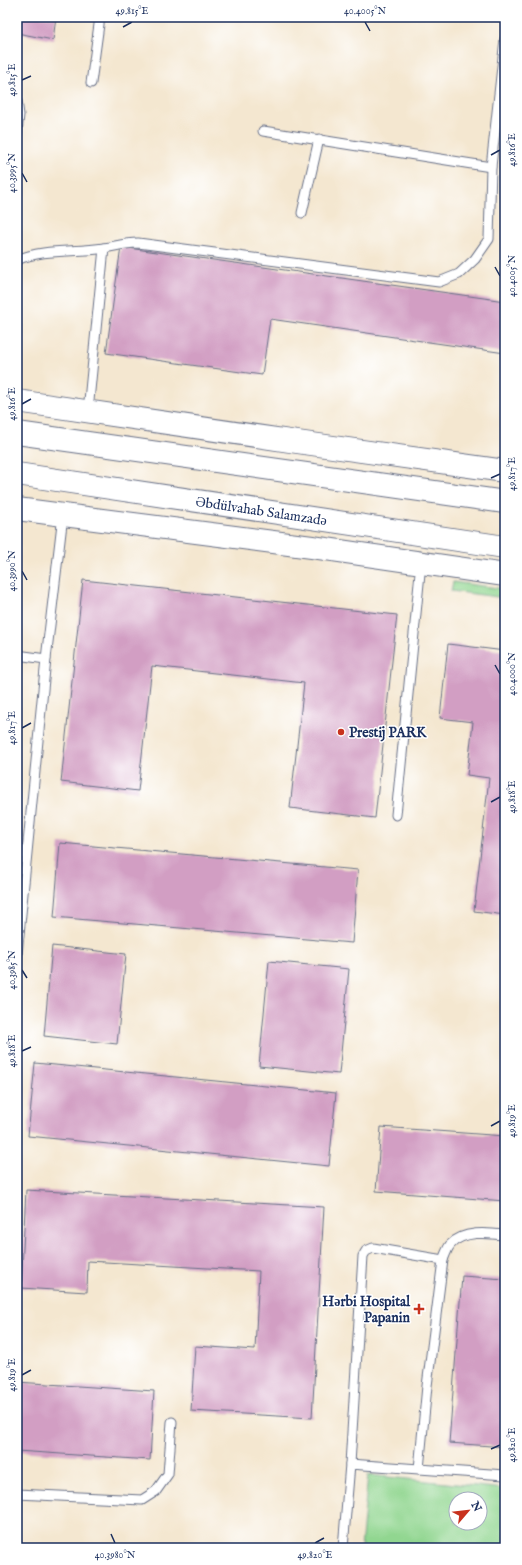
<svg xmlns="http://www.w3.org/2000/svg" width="522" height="1565" font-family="'IM FELL English',serif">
  <rect width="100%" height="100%" fill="#fff"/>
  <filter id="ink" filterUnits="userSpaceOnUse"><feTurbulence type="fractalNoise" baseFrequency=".025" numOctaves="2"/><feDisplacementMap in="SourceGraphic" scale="8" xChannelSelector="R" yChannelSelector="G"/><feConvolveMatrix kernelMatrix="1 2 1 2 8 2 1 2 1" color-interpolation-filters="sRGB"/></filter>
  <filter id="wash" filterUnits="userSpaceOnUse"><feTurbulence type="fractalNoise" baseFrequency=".012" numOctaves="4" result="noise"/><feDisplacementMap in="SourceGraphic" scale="16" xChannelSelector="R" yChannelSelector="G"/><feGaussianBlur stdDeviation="0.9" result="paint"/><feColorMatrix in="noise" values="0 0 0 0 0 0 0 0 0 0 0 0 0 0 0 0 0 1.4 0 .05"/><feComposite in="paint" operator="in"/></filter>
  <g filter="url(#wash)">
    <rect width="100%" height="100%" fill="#f4e7d0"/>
    <g fill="#91d690" stroke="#568277" fill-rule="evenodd">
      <polygon points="453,582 505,589 505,598 451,591"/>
      <path d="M368,1475L505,1489V1548H361ZM456,1499H480V1523H456Z"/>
    </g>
    <g id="blocks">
      <g fill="#d29ec3">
        <polygon points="17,17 56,17 53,40 17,33"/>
        <polygon points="121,247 505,301 505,353 270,319 262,375 106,353"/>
        <polygon points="83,580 397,615 375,818 290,808 304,683 152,666 138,791 61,782"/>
        <polygon points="448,644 505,651 505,915 474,911 489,778 467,775 473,722 440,718"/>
        <polygon points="60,843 358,870 352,943 54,917"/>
        <polygon points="52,946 126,954 117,1044 44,1036"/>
        <polygon points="269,961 349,969 339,1074 259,1066"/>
        <polygon points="35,1063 336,1093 329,1166 28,1136"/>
        <polygon points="381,1127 505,1136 505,1201 376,1191"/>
        <polygon points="26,1190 324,1207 312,1418 191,1411 195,1346 255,1350 259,1271 88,1261 87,1292 21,1288"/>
        <polygon points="462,1276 505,1279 505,1447 449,1443"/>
        <polygon points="17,1382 154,1391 150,1460 17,1451"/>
      </g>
    </g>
  </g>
  <g filter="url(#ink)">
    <use href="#blocks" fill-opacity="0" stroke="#676f86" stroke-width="1"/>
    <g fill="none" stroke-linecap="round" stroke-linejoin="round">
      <defs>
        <g id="lane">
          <polyline points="91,83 100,17"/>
          <polyline points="17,101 19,115 17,133"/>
          <polyline points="263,131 491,167"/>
          <polyline points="302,213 319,139"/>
          <path d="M17,260C44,248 76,253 104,248C117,246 124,243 138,243L439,282L459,274L475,259L489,239L491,167L505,39"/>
          <polyline points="88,411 104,248"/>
          <polyline points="17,655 46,659"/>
          <polyline points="396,815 421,563"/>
          <polyline points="17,955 46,659 63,515"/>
          <polyline points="350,1464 363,1256 366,1251 373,1248 443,1260"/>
          <polyline points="419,1469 505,1475"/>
          <polyline points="17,1494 142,1500 156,1491 168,1474 172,1422"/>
          <path d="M343,1548L350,1464L419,1469L427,1386L443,1260C445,1255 447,1249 450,1245C463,1230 488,1233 505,1235"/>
        </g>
        <g id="secondary">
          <polyline points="17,401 290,441 505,471"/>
          <polyline points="17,509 312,547 505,575"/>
        </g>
        <g id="primary">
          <polyline points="17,433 505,502"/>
          <path id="s1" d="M17,474L505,547"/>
        </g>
      </defs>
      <use href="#lane" stroke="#676f86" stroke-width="11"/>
      <use href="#secondary" stroke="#676f86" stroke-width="24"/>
      <use href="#primary" stroke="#676f86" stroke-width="24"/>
      <use href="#lane" stroke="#fff" stroke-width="9"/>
      <use href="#secondary" stroke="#fff" stroke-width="22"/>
      <use href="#primary" stroke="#fff" stroke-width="22"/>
    </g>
  </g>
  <path fill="none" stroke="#1b2f5e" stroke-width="1.5" d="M365,22L370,31M123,27L132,22M22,80L31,76M491,155L500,150M22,173L27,182M495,267L500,276M22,404L31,399M491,478L500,474M22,571L27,580M495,665L500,674M22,728L31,723M491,802L500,797M22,970L27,978M22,1051L31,1047M491,1126L500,1121M22,1375L31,1370M491,1449L500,1445M111,1534L115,1543M315,1543L324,1538"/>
  <g fill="#c8321e" stroke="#fff" stroke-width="1.5">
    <circle cx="341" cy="732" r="4"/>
    <path d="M417 1303h4v4h4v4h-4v4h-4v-4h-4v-4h4z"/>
  </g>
  <g text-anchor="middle" stroke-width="3" stroke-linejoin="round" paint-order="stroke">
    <g font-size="14" fill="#1b2f5e" stroke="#fff">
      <text dy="5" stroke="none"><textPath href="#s1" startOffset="247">Əbdülvahab Salamzadə</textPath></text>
    </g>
    <g font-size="14" font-weight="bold" fill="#1b2f5e" stroke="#fff" text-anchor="start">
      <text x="349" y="737">Prestij PARK</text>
      <text x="410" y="1306" text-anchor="end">Hərbi Hospital<tspan x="410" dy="16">Papanin</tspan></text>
    </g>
  </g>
  <rect width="522" height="1565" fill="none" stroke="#fff" stroke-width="44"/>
  <g transform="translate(468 1511) rotate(62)"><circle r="19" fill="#ffffff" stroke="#a4acbf"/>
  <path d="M0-3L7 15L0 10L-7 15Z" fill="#c8321e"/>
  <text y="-6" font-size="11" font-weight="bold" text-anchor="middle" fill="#1b2f5e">N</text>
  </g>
  <rect x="22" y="22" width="478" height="1521" fill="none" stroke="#1b2f5e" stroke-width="1.5"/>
  <g font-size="10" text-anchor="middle" fill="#1b2f5e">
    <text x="132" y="14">49.815°E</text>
    <text x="365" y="14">40.4005°N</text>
    <text transform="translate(11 80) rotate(-90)" y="4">49.815°E</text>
    <text transform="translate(511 150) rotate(-90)" y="4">49.816°E</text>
    <text transform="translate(11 173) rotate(-90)" y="4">40.3995°N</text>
    <text transform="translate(511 276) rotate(-90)" y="4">40.4005°N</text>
    <text transform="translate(11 404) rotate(-90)" y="4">49.816°E</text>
    <text transform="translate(511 474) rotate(-90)" y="4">49.817°E</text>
    <text transform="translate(11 571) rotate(-90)" y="4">40.3990°N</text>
    <text transform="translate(511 674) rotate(-90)" y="4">40.4000°N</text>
    <text transform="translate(11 728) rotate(-90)" y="4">49.817°E</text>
    <text transform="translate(511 797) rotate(-90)" y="4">49.818°E</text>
    <text transform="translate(11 970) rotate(-90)" y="4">40.3985°N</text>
    <text transform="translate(11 1051) rotate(-90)" y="4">49.818°E</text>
    <text transform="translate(511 1121) rotate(-90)" y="4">49.819°E</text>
    <text transform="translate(11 1375) rotate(-90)" y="4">49.819°E</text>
    <text transform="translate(511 1445) rotate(-90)" y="4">49.820°E</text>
    <text x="115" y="1558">40.3980°N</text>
    <text x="315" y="1558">49.820°E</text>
  </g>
</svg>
